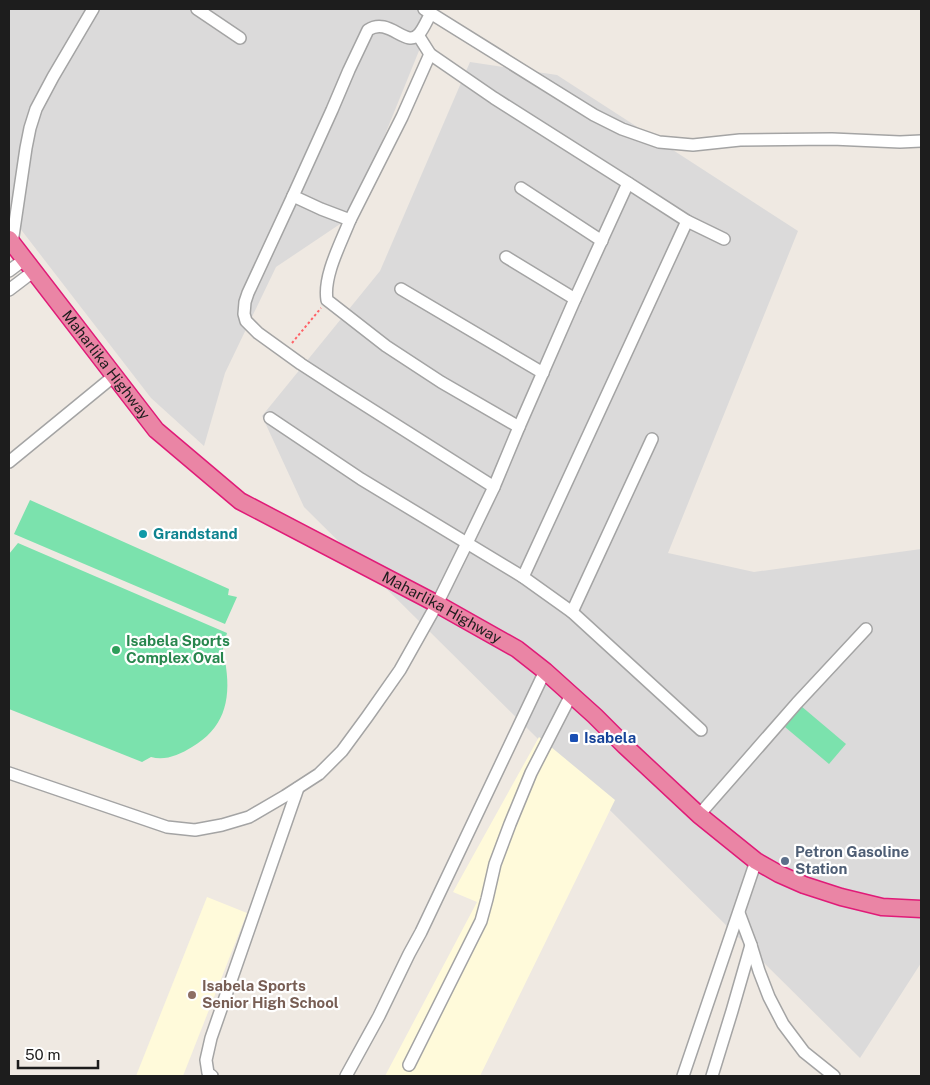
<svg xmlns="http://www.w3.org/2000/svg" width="930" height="1085" font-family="'Public Sans',sans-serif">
  <rect width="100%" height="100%" fill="#efe9e2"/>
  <g fill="#dbdada">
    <polygon points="9,9 433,9 427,31 352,216 276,267 225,373 204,446 151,398 9,214"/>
    <polygon points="470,62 557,75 798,231 668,553 754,572 921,549 921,963 860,1058 304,507 262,416 380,271"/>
  </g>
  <g fill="#fffada">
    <polygon points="539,737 615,800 480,1076 385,1076 477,902 453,892"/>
    <polygon points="207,897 247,913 183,1076 136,1076"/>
  </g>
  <g fill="#7be2ad">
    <polygon points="30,500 229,589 228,595 237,597 225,624 14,534"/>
    <path d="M18,543L227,633C225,641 222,648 223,656C224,660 226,664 226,667C231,702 223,729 192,747C179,755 165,761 151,757L142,762L9,709V554Z"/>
    <polygon points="801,706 846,744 829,764 785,727"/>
  </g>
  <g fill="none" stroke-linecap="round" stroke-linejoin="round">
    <defs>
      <g id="minor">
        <polyline points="197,9 240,38"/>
        <polyline points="424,9 594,115 622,129 659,142 693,145 740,140 832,139 900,142 921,141"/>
        <path d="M431,13C427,20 424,28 419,34C406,49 389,16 368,30L349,70L332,110L293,196L321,209L350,220C341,243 323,276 327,300L386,346L441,382L519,427"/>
        <polyline points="418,35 430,54 494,98 628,183 687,221 724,239"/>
        <polyline points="521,188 602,241"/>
        <polyline points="293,196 248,293 245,302 244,314 246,321 258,333 301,364 341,390 494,487"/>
        <polyline points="350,220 402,117 430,54"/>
        <polyline points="12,243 26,148 30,128 36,109 53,77 93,9"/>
        <polyline points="506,257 575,299"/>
        <polyline points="9,271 25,259"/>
        <polyline points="401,289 543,373"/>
        <polyline points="9,290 34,271"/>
        <polyline points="270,418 361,479 523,577 572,612 701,730"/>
        <polyline points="9,462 114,376"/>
        <polyline points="523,577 687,221"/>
        <polyline points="572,612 652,439"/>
        <polyline points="9,773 167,827 195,830 222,825 249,817 285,796 319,774 342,751 367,717 400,670 437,604 467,543 494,487 519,427 575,299 628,183"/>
        <polyline points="699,815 797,703 866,629"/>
        <polyline points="739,913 751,945 759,971 769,997 783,1024 804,1052 834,1076"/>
        <polyline points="409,1065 481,921 487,899 495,864 510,824 531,773 571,695"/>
        <polyline points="212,1076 208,1073 206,1060 211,1038 298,788"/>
        <polyline points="346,1076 379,1016 409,954 421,932 545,671"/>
        <polyline points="683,1076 756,861"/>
        <polyline points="712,1076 732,1011 751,945"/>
      </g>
      <g id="highway">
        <path id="s1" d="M9,239L156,430L240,501L437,604L517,649L545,671L595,716L625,746L699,815L756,861L779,874L804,885L841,897L882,907L921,909"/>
      </g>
    </defs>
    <use href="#minor" stroke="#a4a4a4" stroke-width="14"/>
    <use href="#highway" stroke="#e01b78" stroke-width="19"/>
    <polyline stroke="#ff6267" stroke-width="2" stroke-dasharray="2.5 2.5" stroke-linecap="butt" points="292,343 321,308"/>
    <use href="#minor" stroke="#fff" stroke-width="11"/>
    <use href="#highway" stroke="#ea85a5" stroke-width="16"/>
  </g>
  <circle fill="#0f9aa8" stroke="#fff" stroke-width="2" cx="143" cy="534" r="5"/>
  <circle fill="#2e9e5b" stroke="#fff" stroke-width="2" cx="116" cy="650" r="5"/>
  <rect fill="#1a4fb4" stroke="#fff" stroke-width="2" x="569" y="733" width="10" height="10" rx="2.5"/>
  <circle fill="#5c6f8a" stroke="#fff" stroke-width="2" cx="785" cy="861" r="5"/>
  <circle fill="#8d6e63" stroke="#fff" stroke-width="2" cx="192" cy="995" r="5"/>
  <g text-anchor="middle" stroke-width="4.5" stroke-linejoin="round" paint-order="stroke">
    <g font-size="15" fill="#1d1d1d" stroke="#fff">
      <text dy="5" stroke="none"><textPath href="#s1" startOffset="159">Maharlika Highway</textPath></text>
      <text dy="5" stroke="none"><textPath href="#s1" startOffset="579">Maharlika Highway</textPath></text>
    </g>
    <g font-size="15" font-weight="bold" fill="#0d838f" stroke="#fff" text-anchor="start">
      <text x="153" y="539">Grandstand</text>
    </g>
    <g font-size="15" font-weight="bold" fill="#27864d" stroke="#fff" text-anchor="start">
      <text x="126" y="646">Isabela Sports<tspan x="126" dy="17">Complex Oval</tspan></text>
    </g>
    <g font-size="15" font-weight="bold" fill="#164399" stroke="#fff" text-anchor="start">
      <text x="584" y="743">Isabela</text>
    </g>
    <g font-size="15" font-weight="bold" fill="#4e5e75" stroke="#fff" text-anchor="start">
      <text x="795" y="857">Petron Gasoline<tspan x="795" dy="17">Station</tspan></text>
    </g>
    <g font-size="15" font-weight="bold" fill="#785e54" stroke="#fff" text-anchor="start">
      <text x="202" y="991">Isabela Sports<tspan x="202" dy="17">Senior High School</tspan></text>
    </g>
  </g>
  <rect width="930" height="1085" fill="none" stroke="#1d1d1d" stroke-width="20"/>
  <path d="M18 1060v8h80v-8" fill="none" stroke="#1d1d1d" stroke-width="2.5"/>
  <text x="25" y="1060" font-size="15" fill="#1d1d1d" stroke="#ffffff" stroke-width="4" paint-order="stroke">50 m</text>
</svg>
